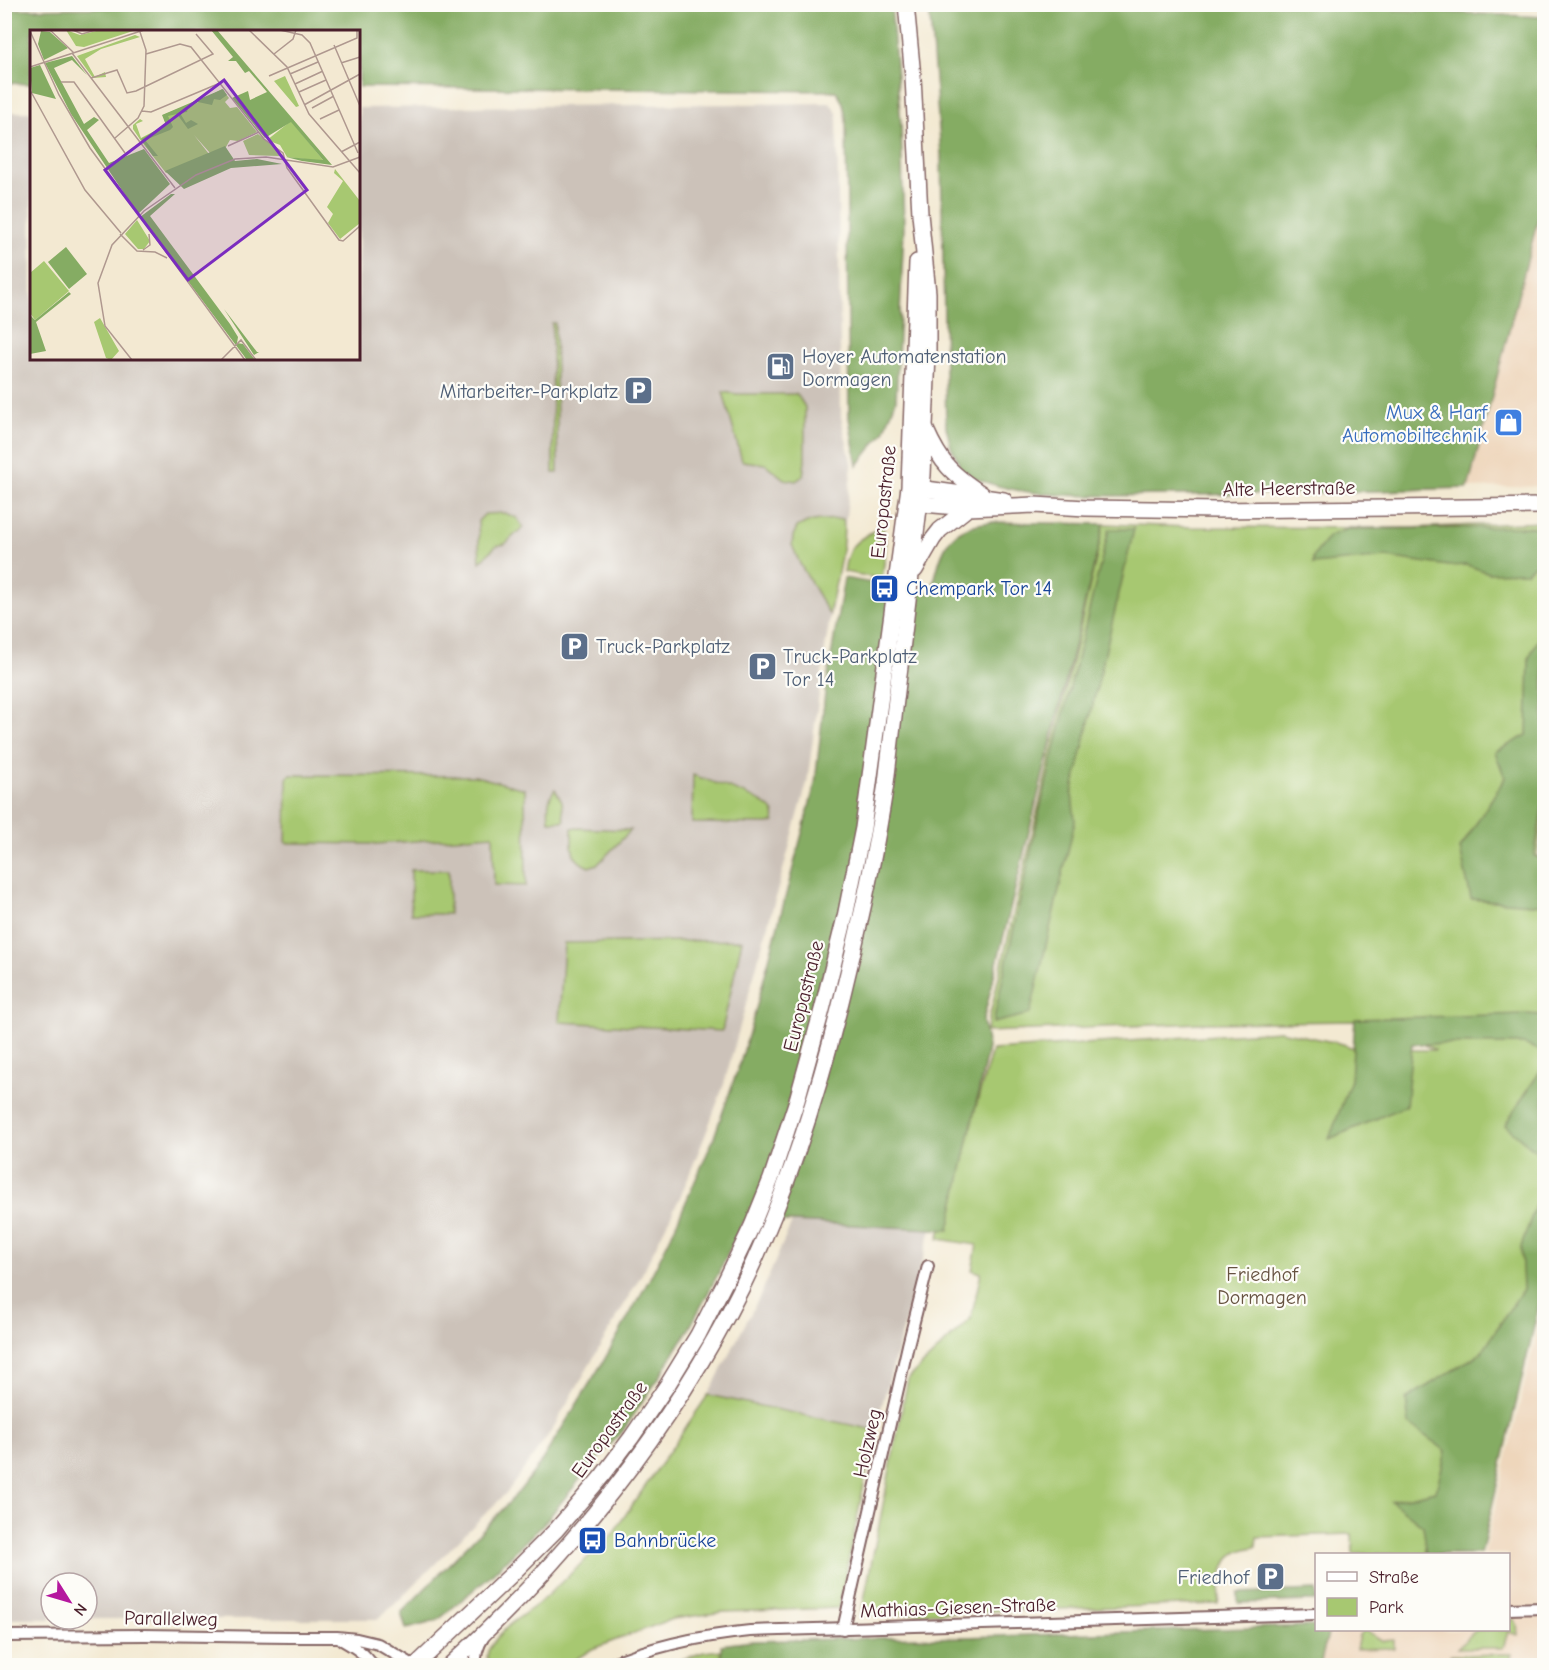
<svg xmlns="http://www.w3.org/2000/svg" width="1549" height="1670" font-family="'Comic Neue',sans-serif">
  <rect width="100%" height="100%" fill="#fdfcf7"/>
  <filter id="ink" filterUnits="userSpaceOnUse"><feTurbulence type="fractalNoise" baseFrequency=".0167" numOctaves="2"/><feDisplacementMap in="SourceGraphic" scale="12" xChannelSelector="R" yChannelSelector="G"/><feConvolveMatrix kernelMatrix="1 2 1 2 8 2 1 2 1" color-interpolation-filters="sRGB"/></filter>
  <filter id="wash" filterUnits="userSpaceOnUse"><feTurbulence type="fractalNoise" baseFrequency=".008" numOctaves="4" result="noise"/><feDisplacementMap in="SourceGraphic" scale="24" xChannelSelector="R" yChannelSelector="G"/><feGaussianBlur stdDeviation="1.35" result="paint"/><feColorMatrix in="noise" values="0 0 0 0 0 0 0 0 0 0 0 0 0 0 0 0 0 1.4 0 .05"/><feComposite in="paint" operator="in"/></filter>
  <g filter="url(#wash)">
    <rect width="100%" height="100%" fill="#f3e9d2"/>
    <g fill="#eed6bb">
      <polygon points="1544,196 1544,486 1469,488"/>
      <polygon points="1544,1302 1544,1665 1320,1666 1329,1630 1508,1630 1508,1554 1484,1554"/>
    </g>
    <g fill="#ccc2b9" fill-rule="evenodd">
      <path d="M830,103L837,113L841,417L852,466L842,548L826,642L807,783L724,1084L705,1136L680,1197L643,1272L552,1430L508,1491L393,1606L377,1619H5L4,112H31L32,358H358L359,108ZM51,1583H87V1619H51Z"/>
      <polygon points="792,1222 931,1229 875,1430 708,1395 762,1292"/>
    </g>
    <g fill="#a7c871" stroke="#78744e" stroke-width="1.5">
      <polygon points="552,323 555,323 558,473 553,473"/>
      <polygon points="723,392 737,394 797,394 805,407 805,461 803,476 796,481 784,479 765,464 742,461"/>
      <polygon points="505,513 517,518 523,527 505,544 496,546 480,562 478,521 485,514"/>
      <path d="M843,519C847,541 834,590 829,614L800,564L792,545L793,536L797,527L807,522L820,520Z"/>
      <path d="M1544,522V812L1537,856L1544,859V1167L1481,1554H1353L1352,1534L1257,1537L1256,1547C1219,1551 1223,1574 1218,1604L861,1615L908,1379L971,1318L981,1273L972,1270L977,1245L938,1239L992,1050L1280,1031L1343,1044L1358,1050H1436L1383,1028L1359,1021L1201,1023L986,1032L1104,524L1191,527L1410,528Z"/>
      <path d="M882,526C889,543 884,561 882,579L844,572C848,542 857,541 882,526Z"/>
      <polygon points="290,775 475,776 525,789 526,886 494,885 493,835 376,844 286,843 287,778"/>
      <path d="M693,775C711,782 758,796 771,809C775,813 775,816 774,822L768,824L692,823Z"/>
      <path d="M555,789L562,801L564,821H549C548,809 547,799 555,789Z"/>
      <path d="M572,828L631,830L598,864L589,867C569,859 572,847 572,828Z"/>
      <rect x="411" y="870" width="38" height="44"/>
      <polygon points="742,940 722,1031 559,1022 564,943"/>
      <polygon points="708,1395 875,1430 839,1608 724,1612 672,1619 592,1649 567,1665 488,1665 487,1656 489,1649 496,1639 510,1624 538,1604 611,1536"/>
      <polygon points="1509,1619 1514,1619 1517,1624 1518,1635 1508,1632 1503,1648 1457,1648 1476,1630 1508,1630"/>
      <polygon points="1365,1630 1383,1641 1394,1640 1394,1648 1356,1649 1359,1635"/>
      <polygon points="721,1650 722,1665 661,1666 704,1652"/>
      <polygon points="1512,1654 1508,1665 1477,1665 1477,1658 1457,1658 1457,1665 1436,1665 1436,1660 1441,1660 1442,1664 1450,1663 1450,1655"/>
    </g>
    <g fill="#85ac63" stroke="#686647" stroke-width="1.5">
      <path d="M1283,4L1544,17V196L1468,488C1369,491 1270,495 1171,495C1107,495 1010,504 956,468L959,462L951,447L946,427L941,154L929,5Z"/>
      <polygon points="383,5 891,5 901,124 904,228 896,400 884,432 857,466 849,418 846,119 843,103 836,91 359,87 358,32 32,32 31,84 5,83 5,9"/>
      <path d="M991,522L1104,524L983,1021L988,1048L949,1230L792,1222H743L717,1276L689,1329L660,1376L622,1432L590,1467L547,1520L492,1574L437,1621L406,1629L401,1613L502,1510L521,1489L539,1465L603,1362L649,1280L671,1236L713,1140L741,1060L757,1005L815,784L825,693L844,578L931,593C942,552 943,527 991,522Z"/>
      <polygon points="1533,527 1544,528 1544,557 1526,572 1489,573 1467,565 1449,566 1386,557 1313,564 1313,557 1329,536 1347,529"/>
      <polygon points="1109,529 1134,529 1072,794 1075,821 1030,1014 993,1023 1040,809"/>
      <polygon points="1544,629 1544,799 1534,856 1544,859 1544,905 1471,899 1460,849 1505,778 1495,752 1527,735 1529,657"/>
      <polygon points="1525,1014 1544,1015 1544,1052 1524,1044 1412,1044 1406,1106 1329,1139 1351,1080 1355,1019"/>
      <polygon points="1544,1065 1544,1158 1505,1125"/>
      <polygon points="1544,1159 1544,1284 1481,1554 1427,1554 1423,1526 1391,1501 1436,1491 1446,1451 1409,1424 1406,1399 1481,1353 1523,1289 1521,1247 1538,1198"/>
      <polygon points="1316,1590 1316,1601 1238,1603 1238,1593"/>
      <polygon points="1316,1626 1316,1630 1329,1630 1320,1665 722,1665 721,1645 752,1641 919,1637 933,1638"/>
    </g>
  </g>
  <g filter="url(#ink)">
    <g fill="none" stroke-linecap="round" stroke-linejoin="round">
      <defs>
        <g id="street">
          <polyline points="1508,1609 1544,1608"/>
          <polyline points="843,1629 908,1345 928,1266"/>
          <polyline points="4,1636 145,1635 290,1637 337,1637 357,1639 378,1644 415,1666"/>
          <path d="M342,1640C354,1647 365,1653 373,1666"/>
          <path d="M476,1666C475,1655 477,1647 483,1638"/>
          <path d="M605,1666C652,1646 700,1636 750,1631L1316,1614"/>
        </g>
        <g id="secondary">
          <path d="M926,430C941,464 952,474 982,494"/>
          <polyline points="912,487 1004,500"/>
          <polyline points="912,503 968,508 1034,505 1086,508 1217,510 1544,506"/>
          <polyline points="915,570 933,539 940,530 968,508"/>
          <polyline points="415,1666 510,1576 556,1530 603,1475 631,1438 668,1384 698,1335 726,1280 752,1226 771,1179 797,1100 822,1010 845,917 863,828 909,487 917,262"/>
          <path d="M449,1666C567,1559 671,1430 742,1287C789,1190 821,1086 846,981C862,916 876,850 886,783L923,475L928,354V293L920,214L913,77L906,4"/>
        </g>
      </defs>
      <use href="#street" stroke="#856665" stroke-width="14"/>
      <use href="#secondary" stroke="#856665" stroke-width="18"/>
      <use href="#street" stroke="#fff" stroke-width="10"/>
      <use href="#secondary" stroke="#fff" stroke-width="15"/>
    </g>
  </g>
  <defs>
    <symbol id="fuel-square" viewBox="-11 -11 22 22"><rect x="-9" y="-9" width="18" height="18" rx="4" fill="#5c6f8a" stroke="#fdfcf7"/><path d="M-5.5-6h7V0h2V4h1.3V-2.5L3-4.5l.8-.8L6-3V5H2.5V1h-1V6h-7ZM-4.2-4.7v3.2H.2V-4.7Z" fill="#fff"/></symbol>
    <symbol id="parking-square" viewBox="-11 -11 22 22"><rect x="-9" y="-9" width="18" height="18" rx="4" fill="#5c6f8a" stroke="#fdfcf7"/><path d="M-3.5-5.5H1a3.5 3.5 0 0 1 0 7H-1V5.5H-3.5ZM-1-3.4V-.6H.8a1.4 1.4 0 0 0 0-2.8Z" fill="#fff"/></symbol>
    <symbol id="shop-square" viewBox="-11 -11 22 22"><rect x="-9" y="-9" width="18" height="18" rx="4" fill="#3f7fe0" stroke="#fdfcf7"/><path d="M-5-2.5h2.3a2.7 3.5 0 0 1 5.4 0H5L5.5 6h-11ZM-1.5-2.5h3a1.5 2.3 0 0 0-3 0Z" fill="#fff"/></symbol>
    <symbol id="bus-square" viewBox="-11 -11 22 22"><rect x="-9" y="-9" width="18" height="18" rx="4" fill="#1a4fb4" stroke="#fdfcf7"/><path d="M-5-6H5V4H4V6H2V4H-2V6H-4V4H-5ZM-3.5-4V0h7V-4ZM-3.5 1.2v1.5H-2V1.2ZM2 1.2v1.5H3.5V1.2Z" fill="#fff"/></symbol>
  </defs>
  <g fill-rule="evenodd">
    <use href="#fuel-square" x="764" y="350" width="33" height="33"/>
    <use href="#parking-square" x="622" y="374" width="33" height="33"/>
    <use href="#shop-square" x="1492" y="406" width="33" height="33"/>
    <use href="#bus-square" x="868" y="572" width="33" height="33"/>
    <use href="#parking-square" x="558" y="630" width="33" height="33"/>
    <use href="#parking-square" x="746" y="650" width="33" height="33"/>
    <use href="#bus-square" x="576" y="1524" width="33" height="33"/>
    <use href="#parking-square" x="1254" y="1560" width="33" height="33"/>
  </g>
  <g text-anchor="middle" stroke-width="4.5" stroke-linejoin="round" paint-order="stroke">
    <g font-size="20" fill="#4e5e75" stroke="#fdfcf7" text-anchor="start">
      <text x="802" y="363">Hoyer Automatenstation<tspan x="802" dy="23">Dormagen</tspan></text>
      <text x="618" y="398" text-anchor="end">Mitarbeiter-Parkplatz</text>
      <text x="596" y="653">Truck-Parkplatz</text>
      <text x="783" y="663">Truck-Parkplatz<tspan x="783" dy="23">Tor 14</tspan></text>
      <text x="1249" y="1584" text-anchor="end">Friedhof</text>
    </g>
    <g font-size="20" fill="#366cbe" stroke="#fdfcf7" text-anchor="end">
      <text x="1487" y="419">Mux &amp; Harf<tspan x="1487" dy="23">Automobiltechnik</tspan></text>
    </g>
    <g font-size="20" fill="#4a1f2b" stroke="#fdfcf7">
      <text transform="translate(1289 488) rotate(-1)" y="7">Alte Heerstraße</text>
      <text transform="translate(883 502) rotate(-84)" y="7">Europastraße</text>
      <text transform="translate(803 996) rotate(-76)" y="7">Europastraße</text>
      <text transform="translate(609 1429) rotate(-54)" y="7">Europastraße</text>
      <text transform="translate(867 1443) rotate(-77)" y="7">Holzweg</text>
      <text transform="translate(958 1607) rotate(-2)" y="7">Mathias-Giesen-Straße</text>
      <text transform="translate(171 1618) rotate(1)" y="7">Parallelweg</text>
    </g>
    <g font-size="20" fill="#164399" stroke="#fdfcf7" text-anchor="start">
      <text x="906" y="595">Chempark Tor 14</text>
      <text x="614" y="1547">Bahnbrücke</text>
    </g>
    <g font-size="20" fill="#665240" stroke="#fdfcf7">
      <text x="1262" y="1281">Friedhof<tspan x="1262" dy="23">Dormagen</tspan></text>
    </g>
  </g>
  <g transform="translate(30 30)">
    <rect width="330" height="330" fill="#f3e9d2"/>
    <path d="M36,0L50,5L70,0H106L54,17L46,16ZM105,5L110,7L71,19L55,29L65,47L75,42L76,47L63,48L47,26ZM255,46L269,76L266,77L244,51ZM192,59L199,68L195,72L200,78L207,77L227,102L208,111L200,110L196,117L180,123L164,105L179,124L136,143L111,111L103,99V95L110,89L113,91L106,94L111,108L136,95L133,85L150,78L152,81ZM261,91L293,130L292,131L257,127L250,115L237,110ZM228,104L250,122V126L219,125L213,111ZM305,139L330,171V193L310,209L298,193L303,184L297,177L313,151L304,143ZM107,190L120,211L114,219H108L95,204ZM14,231L39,261L5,290L0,283V243ZM70,288L89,321L81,330L76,328L64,292Z" fill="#a7c871"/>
    <path d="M181,0H187L302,135L272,131L256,127L293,130L261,92L235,108L202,68L218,61L220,70L237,62L219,41L215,43L206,31H198L203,27ZM11,1L20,2L38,18L14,30L8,14ZM42,26L57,45L42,30L24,38L54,94L64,87L69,90L57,100L79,133L114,119L140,154L108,184L41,84L15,33ZM10,35L26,69L2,63L0,38ZM193,59L197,65L190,70L184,69L182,75L168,72L158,78L157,82L150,83L156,93L161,90L168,94L158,99L147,84L138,86L143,97L140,100L115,110L128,126H123L111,109L136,95L132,85ZM195,116L205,131L227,129L252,134L201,138L154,159L135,141ZM141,164H145L120,186L200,294L208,307L207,313L213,314L225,330H217L110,187ZM36,217L57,244L39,259L18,232ZM39,262L41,264L6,292L16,321L0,324V285L5,290ZM194,279L227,322H229L224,325Z" fill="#85ac63"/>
    <path fill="none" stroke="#af988f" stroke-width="1.5" d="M20,0L44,23M43,0L52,4L66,0M219,0L257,37L279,84L330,143M250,0L272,5L280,13L328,123M0,1L29,65L60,118L215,330M304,15L330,76M42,23L145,158M116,24L150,14L161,17L234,109L253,123L257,138L309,210L313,211L330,196M244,24L263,9L266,0M311,33L330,27M0,37L114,0M260,44L288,32M239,46L327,8V1M61,48L87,40L97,63L106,61L183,24L166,4M31,52H44L95,123M265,54L293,41M0,60L55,160L91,203M269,62L296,50M274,75L330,44M282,78L304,66M112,81L121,82L190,53M290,89L309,80M85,108L108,88L114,76L116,20L110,2M198,116L229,102M311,122L330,112M90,204L107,221L125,222L137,228M113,220L120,215L119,204M102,330L75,296L68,253L82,215L114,181L166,145L205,129L236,127L303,137L330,127M191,330L211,310L226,330"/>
    <path fill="#7b2cbf" fill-opacity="0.15" stroke="#7b2cbf" stroke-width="3" d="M194,50L277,160L158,250L75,140Z"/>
    <rect width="330" height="330" fill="none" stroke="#4a1f2b" stroke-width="3"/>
  </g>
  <rect width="1549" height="1670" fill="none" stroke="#fdfcf7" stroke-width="24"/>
  <rect x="1315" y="1553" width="195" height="78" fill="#fdfcf7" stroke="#b5a4a5" stroke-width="1.5"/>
  <rect x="1327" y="1572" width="30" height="9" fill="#ffffff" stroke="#b5a4a5" stroke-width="1.5"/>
  <text x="1369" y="1583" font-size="18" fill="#4a1f2b">Straße</text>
  <rect x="1327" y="1598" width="30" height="18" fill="#a7c871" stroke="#b5a4a5" stroke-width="1.5"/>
  <text x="1369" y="1613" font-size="18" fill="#4a1f2b">Park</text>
  <g transform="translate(69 1601) rotate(127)"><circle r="28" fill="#fdfcf7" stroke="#b5a4a5" stroke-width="1.5"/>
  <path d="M0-4.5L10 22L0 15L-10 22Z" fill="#b5179e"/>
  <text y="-9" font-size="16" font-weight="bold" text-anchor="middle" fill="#4a1f2b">N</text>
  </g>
</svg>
